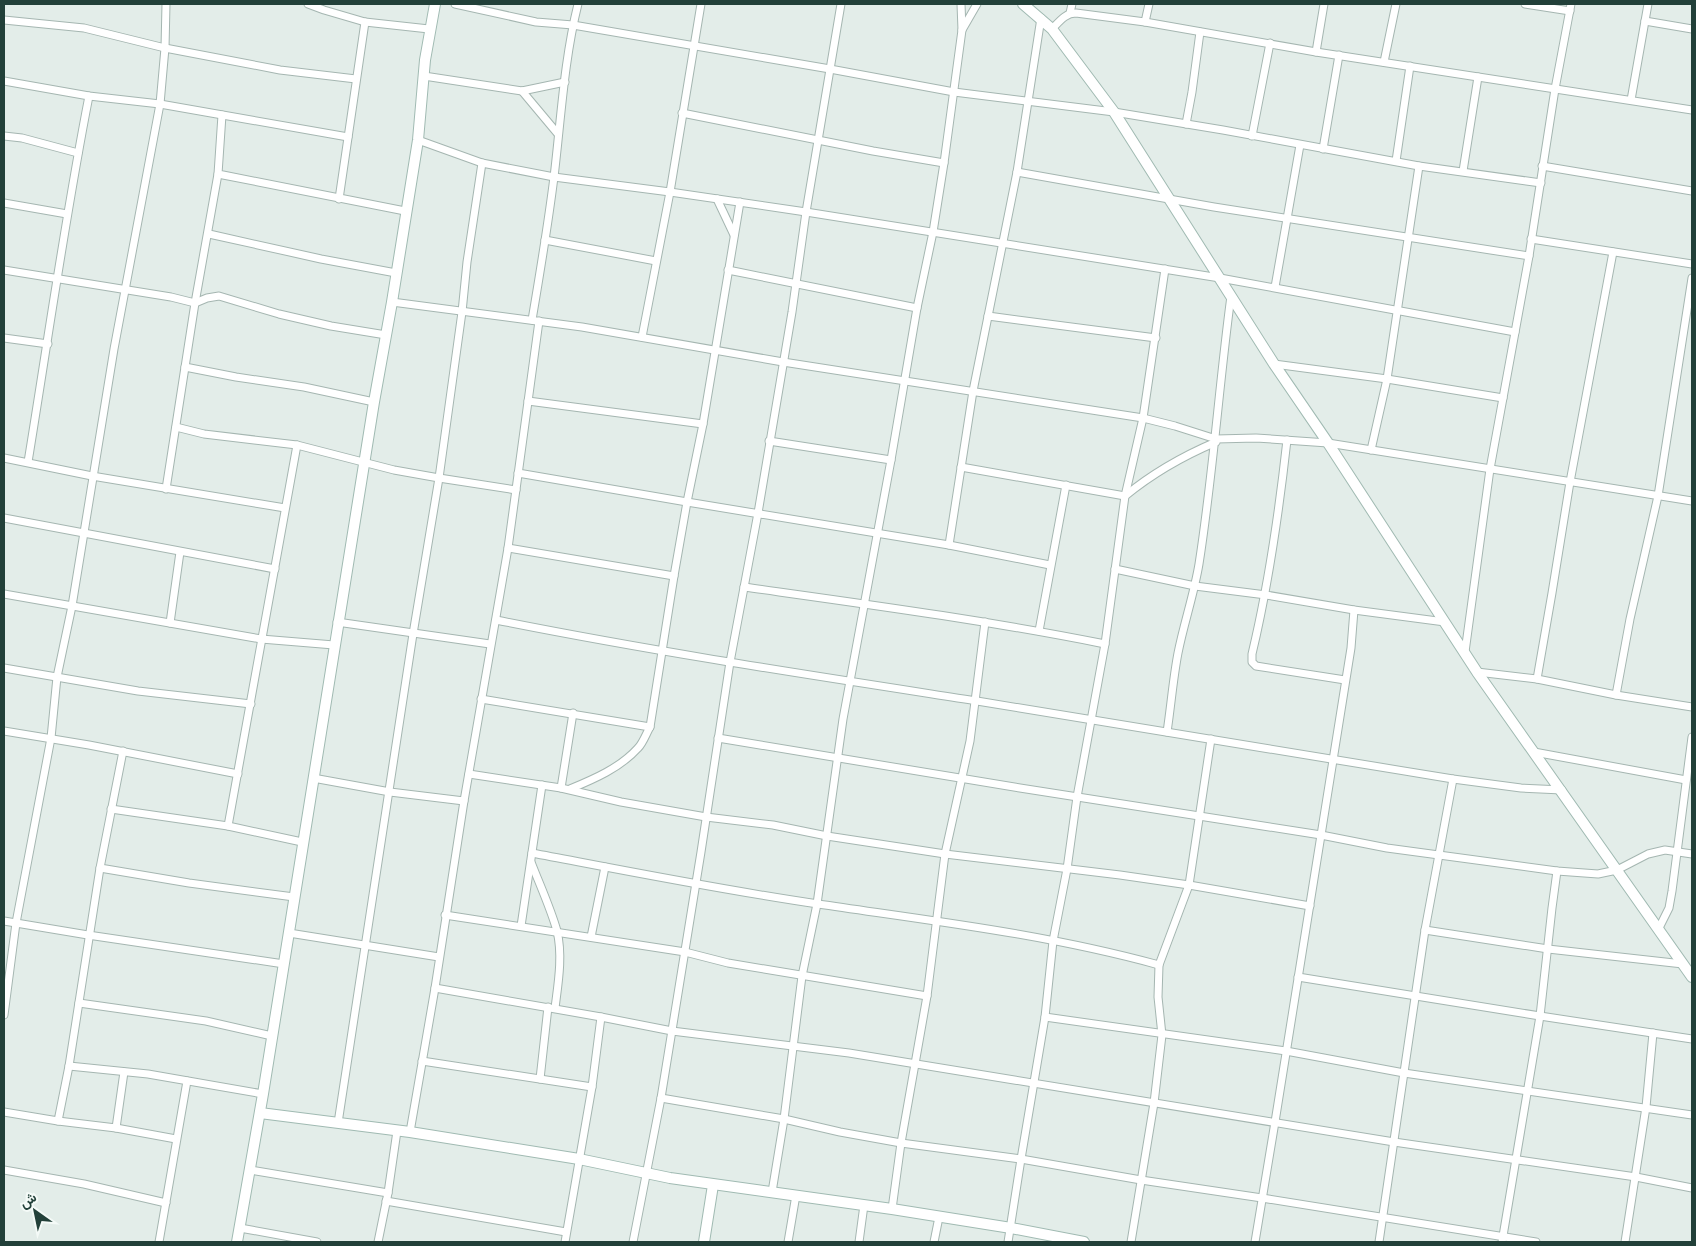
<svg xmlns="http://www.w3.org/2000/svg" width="1696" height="1246" font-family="Cabin,Vazirmatn,sans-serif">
  <rect width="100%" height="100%" fill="#e3ede9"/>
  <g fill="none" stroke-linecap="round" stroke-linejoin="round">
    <defs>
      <g id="street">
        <polyline points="308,4 324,10 365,22 429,29"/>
        <polyline points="455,4 536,22 573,25 830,69 954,92 1114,112 1223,130 1419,166 1541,183"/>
        <polyline points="1525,4 1570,11"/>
        <polyline points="1070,13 1072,4"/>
        <polyline points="4,20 84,28 165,48 280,70 356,79"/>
        <polyline points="1645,21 1692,29"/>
        <polyline points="1145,22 1149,4"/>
        <path d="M1052,29C1059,22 1065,13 1076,13L1145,22L1316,52L1692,110"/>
        <polyline points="962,30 977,4"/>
        <polyline points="1316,52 1324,4"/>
        <polyline points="1384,62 1396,4"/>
        <polyline points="424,76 522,91 565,82"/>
        <polyline points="4,81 89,96 160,104 348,137"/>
        <polyline points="522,91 558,134"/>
        <polyline points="1631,100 1648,4"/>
        <polyline points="682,113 873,151 944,163"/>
        <polyline points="222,115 218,174 405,211"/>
        <polyline points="1186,124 1192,92 1200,32"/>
        <polyline points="4,136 22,138 78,153"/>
        <polyline points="1252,136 1270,43"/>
        <polyline points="418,140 482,163 554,177 670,192 806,212 1220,278 1515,332"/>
        <polyline points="1323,149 1339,55"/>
        <polyline points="1396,161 1410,66"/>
        <polyline points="1542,166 1692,191"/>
        <polyline points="1463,171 1478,77"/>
        <polyline points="1017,172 1214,207 1529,256"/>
        <polyline points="339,199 365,22"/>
        <polyline points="717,199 734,235"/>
        <polyline points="4,203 67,214"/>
        <polyline points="209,234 321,259 396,273"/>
        <polyline points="1531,239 1692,264"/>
        <polyline points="545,240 656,261"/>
        <polyline points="4,270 171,297 195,303 207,298 219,296 279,314 331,326 386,335"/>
        <polyline points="728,270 917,308"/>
        <polyline points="1275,287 1300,145"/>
        <polyline points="392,302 582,327 783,362 1143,418 1175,426 1216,439 1256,438 1328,443 1692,501"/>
        <polyline points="988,316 1156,338"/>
        <path d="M532,320C540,273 548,225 554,177C561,119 564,60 578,4"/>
        <polyline points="642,337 670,192 701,4"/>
        <polyline points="4,338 48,344"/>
        <polyline points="1274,364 1387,379 1503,398"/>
        <polyline points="185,367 236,377 304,387 374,402"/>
        <polyline points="528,401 703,424"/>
        <polyline points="176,427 204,434 297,445 394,470 439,478 516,490"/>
        <path d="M1287,440C1279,512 1269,583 1252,654V662L1256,666L1345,680"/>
        <polyline points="769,441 891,460"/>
        <polyline points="1371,450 1387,379 1419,166"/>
        <polyline points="4,458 92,476 285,508"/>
        <path d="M28,462C48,340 65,218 89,96"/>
        <path d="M961,467L1125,496C1153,473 1183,456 1216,442"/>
        <polyline points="518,473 687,502 949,545 1050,565"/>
        <polyline points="166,489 195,303 218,174"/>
        <polyline points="4,518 275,569"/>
        <polyline points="949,545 973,391 1017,172 1041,18"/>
        <polyline points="508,548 674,576"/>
        <polyline points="1115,569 1195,586 1266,595 1354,610 1445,622"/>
        <path d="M744,587C865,604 985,620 1105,644"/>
        <polyline points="4,594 261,639 334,645"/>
        <path d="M496,620C656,652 816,676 977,701C1135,726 1294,753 1453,779L1521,788L1562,790"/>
        <polyline points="337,622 490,644"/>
        <polyline points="170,623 180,552"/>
        <polyline points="1039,631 1066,485"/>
        <polyline points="1465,652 1490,469 1529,256 1555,89 1571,4"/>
        <polyline points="4,668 138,691 251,704"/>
        <polyline points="1477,672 1537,679 1616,695 1692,707"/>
        <polyline points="1537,679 1552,593 1570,482 1613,252"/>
        <polyline points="1616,695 1630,619 1658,496 1692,278"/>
        <polyline points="481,699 650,727"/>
        <polyline points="4,731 89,745 238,774"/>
        <path d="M1167,732C1171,706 1173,679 1178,653C1184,623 1194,594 1199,564C1213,475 1219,385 1231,296"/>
        <polyline points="718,738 1020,788 1321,835 1387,848 1557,871 1598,874 1617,870 1648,854 1665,850 1692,854"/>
        <polyline points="1534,752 1686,780"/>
        <polyline points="469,774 561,788 621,802 706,817 773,825 827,836 945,854 1120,875 1189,885 1310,906"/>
        <polyline points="313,778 390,792 464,801"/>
        <polyline points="561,788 573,713"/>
        <path d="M570,789C594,779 620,768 638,748C643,743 646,734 650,727L674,576L687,502L703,424L740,202"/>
        <polyline points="111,809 228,826 302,842"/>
        <polyline points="228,826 297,445"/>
        <path d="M532,853C627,871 722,890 818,904C933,921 1046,934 1159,965"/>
        <path d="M531,862C539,883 551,909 557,931C563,956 558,984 555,1008"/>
        <polyline points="100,868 189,883 294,897"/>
        <polyline points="445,915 685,952 728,963 927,996"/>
        <polyline points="4,921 88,935 284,964"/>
        <polyline points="521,926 542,785"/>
        <polyline points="1425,930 1548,949 1683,964"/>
        <polyline points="1658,930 1669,908 1672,891 1692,737"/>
        <polyline points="289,933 439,957"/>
        <polyline points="591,937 605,867"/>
        <polyline points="1298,977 1540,1016 1692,1039"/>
        <polyline points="435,988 601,1017 672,1031 849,1053 1394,1142 1636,1177 1692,1188"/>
        <polyline points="79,1003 206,1021 272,1036"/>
        <polyline points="4,1015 16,923 51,738 57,677 72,606 114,349 160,104 165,48 166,4"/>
        <polyline points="1045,1017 1286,1051 1404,1073 1692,1115"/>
        <polyline points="422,1061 592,1087"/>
        <polyline points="69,1066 148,1074 263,1094"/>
        <polyline points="540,1079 548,1007"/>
        <polyline points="661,1098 784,1119 840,1132 901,1143 1021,1159 1141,1180 1262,1198 1536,1242"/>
        <polyline points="4,1112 58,1121 69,1066 100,868 123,751"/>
        <polyline points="58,1121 116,1128 176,1139"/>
        <polyline points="338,1123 413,634 439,478 462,312 467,262 482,163"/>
        <polyline points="116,1128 124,1072"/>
        <polyline points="410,1132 435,988 464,801 508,548 539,321"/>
        <polyline points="4,1170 84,1184 166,1203"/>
        <polyline points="250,1170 388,1193"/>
        <polyline points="772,1192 784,1119 802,976 817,904 843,719 891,460 917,308 933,232 944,163 962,30 961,4"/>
        <polyline points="386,1201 566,1232"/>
        <polyline points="892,1209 901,1143 927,996 945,854 970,741 985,622"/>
        <polyline points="240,1228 317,1242"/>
        <polyline points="159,1242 187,1081"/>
        <polyline points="378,1242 388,1193 397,1131"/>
        <polyline points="565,1242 592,1087 601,1017"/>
        <polyline points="633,1242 661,1098 701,852 730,662 758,513 792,312 806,212 841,4"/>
        <polyline points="788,1242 796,1195"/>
        <polyline points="859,1242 864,1205"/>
        <polyline points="934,1242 939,1217"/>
        <polyline points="1008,1242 1021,1159 1045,1017 1053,941 1067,869 1077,797 1105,644 1125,496 1143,418 1165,269"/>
        <polyline points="1131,1242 1154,1103 1162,1035 1158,997 1159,965 1189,885 1211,739"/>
        <polyline points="1255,1242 1275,1122 1351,648 1354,610"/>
        <polyline points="1379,1242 1425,930 1453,779"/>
        <polyline points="1502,1242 1540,1016 1552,908 1557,871"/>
        <polyline points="1625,1242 1646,1107 1653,1033"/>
      </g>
      <g id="secondary">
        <polyline points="1023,4 1052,29 1114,112 1274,364 1328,443 1477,672 1692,977"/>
        <polyline points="260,1113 410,1132 579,1159 670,1178 892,1209 1011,1228 1084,1242"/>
        <polyline points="237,1242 263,1094 374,402 392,302 418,140 425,60 435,4"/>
        <polyline points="704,1242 713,1185"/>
      </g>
    </defs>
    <use href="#street" stroke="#a5b6b1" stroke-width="9"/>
    <use href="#secondary" stroke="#a0bab2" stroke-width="12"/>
    <use href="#street" stroke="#fff" stroke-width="7"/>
    <use href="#secondary" stroke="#fff" stroke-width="10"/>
  </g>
  <rect width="1696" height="1246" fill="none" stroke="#224039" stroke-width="10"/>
  <g transform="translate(35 1211) rotate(327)" stroke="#f4faf7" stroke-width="4" paint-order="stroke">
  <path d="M0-4L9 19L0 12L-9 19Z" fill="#224039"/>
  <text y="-8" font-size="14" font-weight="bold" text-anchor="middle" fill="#224039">ش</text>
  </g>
</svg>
